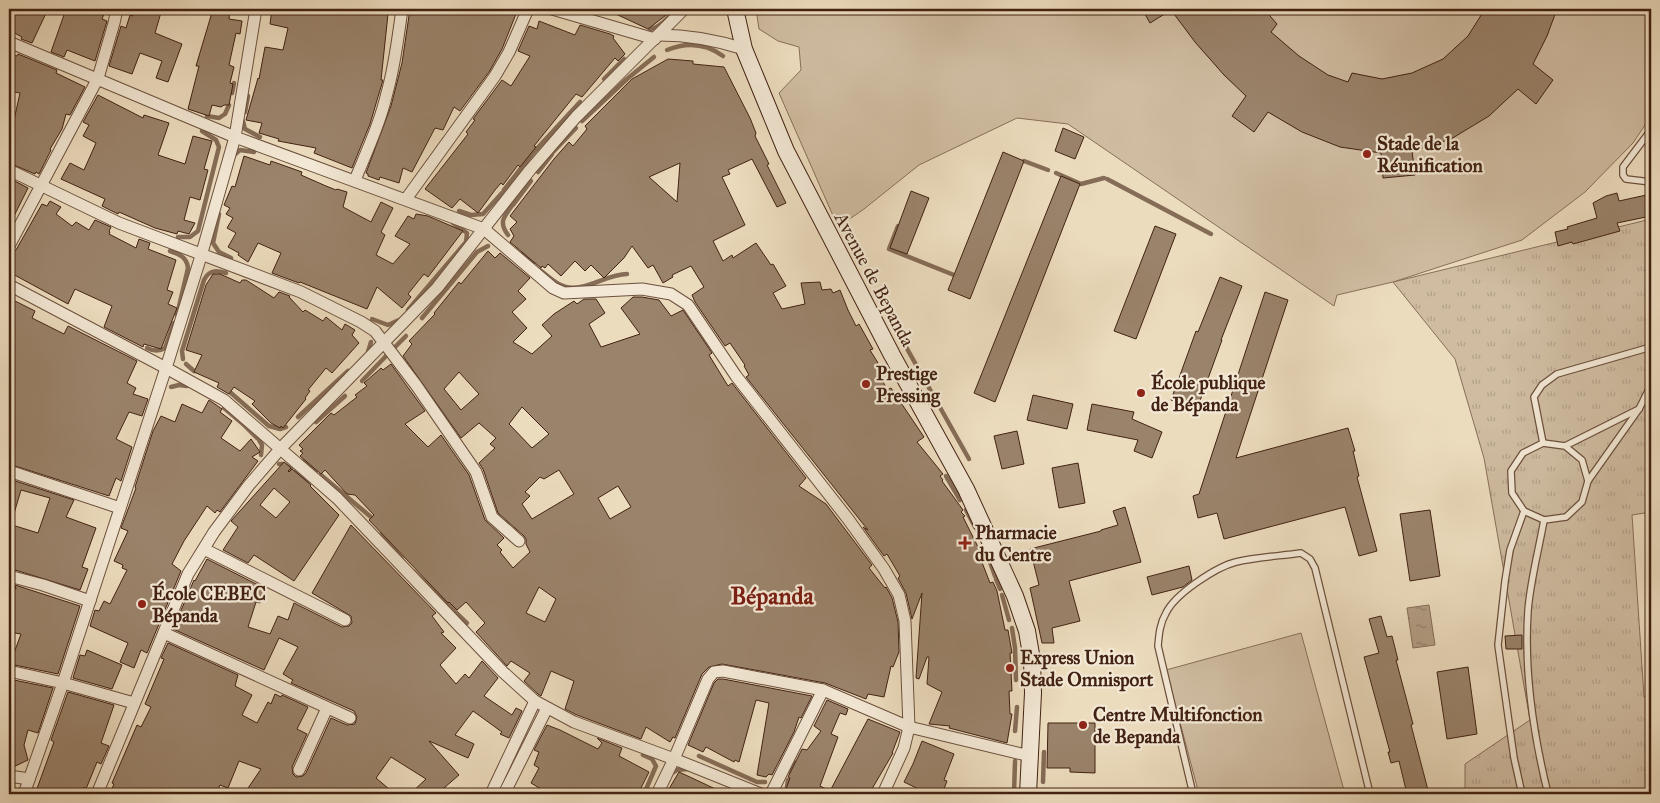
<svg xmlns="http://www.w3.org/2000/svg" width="1660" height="803" font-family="'IM FELL Great Primer',serif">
  <defs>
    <pattern id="grass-tufts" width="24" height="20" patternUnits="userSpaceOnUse" patternTransform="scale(1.25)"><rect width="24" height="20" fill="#cfbca1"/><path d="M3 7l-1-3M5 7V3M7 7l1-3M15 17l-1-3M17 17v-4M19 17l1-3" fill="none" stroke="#b3a18a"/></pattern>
    <pattern id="water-ripples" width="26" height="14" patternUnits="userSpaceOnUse" patternTransform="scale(1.25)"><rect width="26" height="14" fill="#b29d84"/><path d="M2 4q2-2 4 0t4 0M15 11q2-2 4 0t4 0" fill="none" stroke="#92806b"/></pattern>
  </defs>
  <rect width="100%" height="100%" fill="#ecdcbe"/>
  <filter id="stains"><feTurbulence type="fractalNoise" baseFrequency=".004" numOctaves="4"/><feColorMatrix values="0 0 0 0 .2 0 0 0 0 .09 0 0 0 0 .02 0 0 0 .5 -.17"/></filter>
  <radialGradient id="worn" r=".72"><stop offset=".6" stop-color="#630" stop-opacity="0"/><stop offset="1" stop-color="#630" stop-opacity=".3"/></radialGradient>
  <polygon fill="url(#grass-tufts)" stroke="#886f5a" points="1651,219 1651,512 1632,515 1644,697 1651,696 1651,794 1465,794 1465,764 1530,720 1484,458 1455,359 1393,282"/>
  <g fill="#cfbca1" stroke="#886f5a">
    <polygon points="756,9 1651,9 1651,116 1633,143 1585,192 1522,240 1393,282 1337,295 1334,306 1068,124 1017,118 919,165 864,209 838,227 779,93 801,70 799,47 778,41 759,29"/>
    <polygon points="1301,633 1345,794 1199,794 1166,670"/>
  </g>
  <polygon fill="url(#water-ripples)" stroke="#856c56" points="1429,605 1435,645 1413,648 1407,608"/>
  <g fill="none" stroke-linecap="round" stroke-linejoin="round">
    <g stroke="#856c56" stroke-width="4.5">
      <path d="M650,29C660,28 669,16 676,9"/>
      <path d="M667,50C687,42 705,43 723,56"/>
      <polyline points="604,79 624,59"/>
      <polyline points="232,93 234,83"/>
      <polyline points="245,112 248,96"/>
      <polyline points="207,116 219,118 225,114 229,105"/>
      <polyline points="243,121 245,129 260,137"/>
      <polyline points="582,121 627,79 654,57"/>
      <polyline points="553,152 576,128"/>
      <polyline points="233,156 240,150 254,152"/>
      <polyline points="1024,161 1048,170"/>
      <polyline points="538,172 552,154"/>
      <polyline points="1056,173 1081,184 1104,178"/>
      <polyline points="1107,179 1211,234"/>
      <polyline points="504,190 532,154 580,102"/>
      <polyline points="513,205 531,181"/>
      <polyline points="459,211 471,215 483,214 502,193"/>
      <polyline points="219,214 213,243 219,252 231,258"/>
      <polyline points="898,226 889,249 954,275"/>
      <path d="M508,235C499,223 503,218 511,207"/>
      <polyline points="178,237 190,237 198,231 219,147 216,140 202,131"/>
      <path d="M170,251C179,254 187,257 188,268L177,315"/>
      <polyline points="523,252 533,263"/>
      <path d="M540,270C548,276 556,285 566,287C584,292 607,274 627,274"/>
      <polyline points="878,297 969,459"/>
      <polyline points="408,310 466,242 467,233 453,223"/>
      <polyline points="422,318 477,252 488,246"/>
      <polyline points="372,319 388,325 399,320"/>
      <path d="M147,348C153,351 159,352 165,348L174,323"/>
      <polyline points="368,352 371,342"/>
      <polyline points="395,352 393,349 406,336"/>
      <path d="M183,359L182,351L204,280C209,270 216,270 226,273"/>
      <polyline points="186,364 194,371"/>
      <polyline points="362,381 387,355"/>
      <polyline points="171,387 179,385 187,386"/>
      <polyline points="231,393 269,426 280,429 286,427"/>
      <polyline points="224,408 243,424"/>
      <polyline points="298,417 348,371"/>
      <polyline points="316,422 345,396"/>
      <polyline points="244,425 257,438"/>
      <polyline points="259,440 262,445 261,455"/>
      <polyline points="304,461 316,471"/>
      <polyline points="279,464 283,464 291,469"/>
      <polyline points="295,472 308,481"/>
      <polyline points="321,475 371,517"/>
      <polyline points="946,476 960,500"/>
      <polyline points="966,510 975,527"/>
      <polyline points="382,533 402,559"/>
      <polyline points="986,551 995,576"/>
      <polyline points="414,572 467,623"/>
      <polyline points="996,579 1000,589"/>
      <polyline points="1002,595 1009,620"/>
      <polyline points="1012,628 1015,648 1016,680"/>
      <polyline points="1015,731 1017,707"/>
      <polyline points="643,755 652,759 656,766 644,794"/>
      <polyline points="699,756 757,782 765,782"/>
      <polyline points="671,774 677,770 688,769"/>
      <polyline points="791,774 794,762"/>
      <polyline points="1043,782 1044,752"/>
      <polyline points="730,787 744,794"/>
      <polyline points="786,794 788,780"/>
      <polyline points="1014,794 1015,761"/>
    </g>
  </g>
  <g fill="#9a836b" stroke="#422212" fill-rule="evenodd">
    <polygon points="9,9 48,9 32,43 21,39 22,37 9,30"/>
    <polygon points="66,9 106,9 102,19 107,21 95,61 67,50 64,57 51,52"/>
    <polygon points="133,9 162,9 155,33 182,44 168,82 156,78 162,61 140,53 132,74 109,66 121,26 126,28 130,15 133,16"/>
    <polygon points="213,9 230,9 229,19 242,21 240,34 236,33 229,65 234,67 230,83 233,84 229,105 224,105 221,107 212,105 209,116 188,109 199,66 196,66"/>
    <polygon points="272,9 356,9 355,11 388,14 381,80 383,80 370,124 352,168 314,153 316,148 278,141 279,139 259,133 262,123 246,120 258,78 259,79 265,47 283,50 288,28 270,24"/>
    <polygon points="410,9 516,9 514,14 516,14 502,49 489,72 460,111 454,107 443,130 435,128 412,172 403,168 399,183 380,177 379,180 368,176 368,174 366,173 391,106 402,63"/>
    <polygon points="605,9 674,9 648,29"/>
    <polygon points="1142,9 1264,9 1277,24 1271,32 1299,56 1328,75 1348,82 1352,73 1382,79 1412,73 1443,59 1468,36 1485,9 1557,9 1547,36 1533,64 1553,80 1536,104 1518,89 1489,116 1451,139 1412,151 1415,175 1383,178 1381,153 1340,147 1302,132 1268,112 1254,132 1232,116 1246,96 1224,75 1195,42 1171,10 1150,23"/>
    <polygon points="539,21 575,35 580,25 610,34 614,36 613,38 625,54 618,61 615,58 582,97 576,94 534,146 536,147 520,167 518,165 503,185 501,183 495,190 478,213 460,199 452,208 425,189 468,134 466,132 475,120 473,119 502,80 511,86 530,56 518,51 529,26 537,29"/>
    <polygon points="18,54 57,70 56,73 85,87 70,115 66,114 62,129 50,149 51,150 39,174 36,172 35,174 9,163 9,128 12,129 20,93 9,91 9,55 17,56"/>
    <path d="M668,59L693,61V64L724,67L750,118L756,133L755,136L769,164L767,165L786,203L777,207L752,159L728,170L730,174L722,177L745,225L713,241L723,261L732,255L733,258L756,243L771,265L773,264L786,286L773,293L782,309L805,304L801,283L820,282L822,290L831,289L833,293L840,290L848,310L856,326L859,324L873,349L870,350L878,363L875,365L887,390L891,388L924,437L917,442L943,474L940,476L943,480L942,481L963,510L961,512L965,516L963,517L980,551L978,552L990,583L993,582L997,591L1005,630H1008L1012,653H1010L1012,691H1009L1010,714H1012L1007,743L949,728L950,726L929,724L942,692L927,684L929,657H927L919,679L916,678L922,593L912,619L906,593L898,578L900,576L887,554L884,556L863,527L868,530L746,377L749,375L744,366L745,365L730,343L725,346L695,302L692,295L704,287L691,266L672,275L673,277L663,283L653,265L648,268L632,246L624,258L604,278L591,265L585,271L575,261L561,276L548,264L545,268L542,266L541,268L510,242L514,236L510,229L517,222L510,216L554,159L569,142L573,146L587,129L585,126L632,79ZM680,163L677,202L649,177Z"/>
    <polygon points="98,95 143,118 144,115 169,123 158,155 185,164 193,136 212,141 204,169 208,170 200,200 190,197 184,220 195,223 189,234 178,231 177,234 155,228 119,212 118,214 102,206 105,199 61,179 70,163 84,170 96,143 83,136 89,125 83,122"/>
    <polygon points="1063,128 1084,137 1075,159 1055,151"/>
    <polygon points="1003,152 1024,161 970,299 948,290"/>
    <polygon points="244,156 270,165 271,161 302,172 301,175 326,186 336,190 337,189 347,192 343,207 371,222 381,202 393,208 381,232 385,235 376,255 393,264 410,244 395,236 408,216 414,219 416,214 428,216 463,231 428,277 424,274 408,294 411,297 402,308 377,287 367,309 300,282 299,283 272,273 281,253 258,243 248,262 238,255 239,253 228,247 236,233 227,228 233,218 226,214 230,208 224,205 232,186 235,187"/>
    <polygon points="1061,176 1080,184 995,402 974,393"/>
    <polygon points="9,178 28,188 9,226"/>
    <polygon points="911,191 929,198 907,254 890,248"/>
    <polygon points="1617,193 1619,201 1651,194 1651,216 1617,223 1620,231 1573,244 1572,242 1558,246 1555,232 1568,229 1567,227 1597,218 1593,203 1606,196"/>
    <polygon points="50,201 61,207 56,214 72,226 76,222 89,230 95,220 111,227 109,231 110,232 109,234 136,248 139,239 150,243 148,249 176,260 167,290 173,292 168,304 177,308 161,349 144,344 143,347 104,327 112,306 75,289 68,304 9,272 9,253 16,250 42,204 47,206"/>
    <polygon points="1155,226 1176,234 1136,339 1114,331"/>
    <path d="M488,251L495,258L500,253L530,278L518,291L526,299L512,312L527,328L513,342L532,354L552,336L542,325L554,314L574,301L577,304L584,299H596L605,313L589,324L601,347L640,334L621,308L633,297H642L659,300L671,316L683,310L712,353L709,355L728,386L732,383L806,478L799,486L826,504L872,565L869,568L885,588L886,587L892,598L898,622L899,652L893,667L891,666L884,697L868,694L866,699L825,683L722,664L709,667L702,674L675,738L673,737L670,742L646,727L641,739L577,715L565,709L574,681L551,671L541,696L538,694L524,681L530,673L511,661L507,666L476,632L485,623L466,602L457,610L449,602L448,603L369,520L374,515L355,495L347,494L325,470L321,474L300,456L303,453L300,451L303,449L299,445L331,413L334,415L357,397L355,395L367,386L364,383L381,368L383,370L391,364L425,411L405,424L428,447L441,435L469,475L485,520L504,538L497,545L502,550L500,552L513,568L530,552L526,544V539L524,536L498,513L483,469L479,463L495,448L490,444L496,438L479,423L461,438L403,356L412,344L409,341L435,314L434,313L459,282L461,284ZM459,372L479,394L461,410L444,389ZM522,407L549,434L532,448L509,424ZM559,470L574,494L532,519L522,504L530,496L525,492L540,477L544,479ZM618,486L631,507L610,519L598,498ZM539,587L556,599L545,622L526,613Z"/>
    <polygon points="213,274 220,274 240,283 242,280 246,280 274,298 279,292 290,296 289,297 303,312 305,310 323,321 326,317 342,330 345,324 355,330 352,335 359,343 332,373 326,368 308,390 310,391 305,398 306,399 283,428 281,426 280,428 271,423 252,404 255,401 234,387 229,394 217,387 219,383 194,372 202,355 186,350 206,285"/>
    <polygon points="1220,277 1242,286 1221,340 1222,340 1197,409 1171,400 1196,331 1198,332"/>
    <polygon points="1265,292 1288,300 1236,458 1348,428 1355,451 1353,451 1359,476 1357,477 1377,551 1359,556 1345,507 1224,539 1217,513 1198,518 1193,496 1199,494"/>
    <polygon points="9,298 35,311 32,318 64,334 68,326 137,361 127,383 136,388 133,394 148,399 142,416 129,412 116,439 132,447 121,481 116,478 109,496 9,464"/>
    <polygon points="1033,395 1073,404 1067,429 1027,420"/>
    <polygon points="209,400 222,409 220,412 232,421 221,438 240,451 251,439 260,452 252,457 258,461 220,512 217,510 215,513 207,506 184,541 172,564 181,571 147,653 141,650 134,668 120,662 128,643 90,626 95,610 99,611 104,601 110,604 127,570 122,568 123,565 114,561 128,531 121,528 136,488 135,487 153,431 161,416 175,422 182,404 202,413"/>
    <polygon points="1092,404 1134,412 1132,419 1162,432 1152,458 1134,451 1138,440 1087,430"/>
    <polygon points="1017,431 1024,464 1002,469 994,436"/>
    <path d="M284,462L291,468L288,471L289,472L292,469L311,485L310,486L339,515L294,581L254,555L248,563L223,550L238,527L231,521ZM274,488L290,502L276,518L260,505Z"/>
    <polygon points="1078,463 1085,503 1059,508 1052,468"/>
    <polygon points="9,479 74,500 66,517 96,528 82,567 88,569 80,590 12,569 11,563 9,563 9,524 38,533 50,498 21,490 13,517 9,517"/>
    <polygon points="1125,507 1141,562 1069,581 1080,621 1052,628 1054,643 1042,643 1030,588 1039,585 1030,549 1101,531 1101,530 1118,525 1113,511"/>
    <polygon points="1430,510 1440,576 1410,581 1400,514"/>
    <polygon points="351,525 436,613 432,616 444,632 441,633 456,648 440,665 456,684 465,674 469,678 482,661 498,678 484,696 512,715 516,708 522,711 509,738 500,734 502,732 473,711 455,735 474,744 468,758 429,741 459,775 437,794 410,794 426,779 391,757 376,778 395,794 291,794 283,788 279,794 244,794 261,769 239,761 228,788 220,785 216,794 118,794 111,791 114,784 112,783 137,725 141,727 151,707 145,704 164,659 161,658 168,643 238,675 235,686 252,695 242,715 257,723 268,702 271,704 275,694 281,697 282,695 308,707 297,729 307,734 292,767 293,774 296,777 303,776 306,773 331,718 347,725 355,724 357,717 354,711 291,683 293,680 283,674 298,647 279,638 264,670 173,629 194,580 195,581 207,559 266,589 260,603 256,602 248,627 270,634 278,616 288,620 294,603 342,627 349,626 352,623 351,616 312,593"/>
    <polygon points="1189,566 1192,580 1183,587 1152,595 1147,577"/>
    <polygon points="15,585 80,606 58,674 10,664 21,634 9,632 9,588 16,589"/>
    <polygon points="1381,616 1387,637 1392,636 1398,660 1396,660 1413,724 1411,725 1429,794 1407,794 1399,761 1391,763 1388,752 1390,752 1364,657 1379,653 1369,619"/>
    <polygon points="1522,635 1522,649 1506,649 1505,636"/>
    <polygon points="87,650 122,665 112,689 73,678 80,655 85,656"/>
    <polygon points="1468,667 1477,734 1447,739 1437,672"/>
    <polygon points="9,679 53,688 38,733 28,730 24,745 28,760 9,769"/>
    <polygon points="718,679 723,679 812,696 801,718 799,717 794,732 772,775 769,774 766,777 757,775 769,703 756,700 739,762 735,760 734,762 706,747 703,752 688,745 714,683"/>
    <polygon points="68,692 114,705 101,743 109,746 101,764 97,762 86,789 84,787 82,794 35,794 54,742 51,740"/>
    <polygon points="827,700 848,709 846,715 840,713 831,734 838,737 820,786 830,791 868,719 900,732 892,753 893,753 869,794 790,794 791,790 786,789 790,778 788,777 802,749 807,750 821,731 814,726"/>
    <polygon points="1048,723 1095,723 1095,773 1070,772 1070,768 1047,768"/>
    <polygon points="547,725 560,730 598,749 602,743 597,738 622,748 619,756 649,772 638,794 587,794 580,790 577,794 538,794 541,789 531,783 539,768 534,765 539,752 534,750"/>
    <polygon points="922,741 954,754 944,780 947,781 942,794 929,794 904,782 913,764"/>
    <polygon points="679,772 692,778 726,794 666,794"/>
  </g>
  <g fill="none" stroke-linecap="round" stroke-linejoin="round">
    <defs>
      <g id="service">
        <polyline points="1651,130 1623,167 1623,175 1626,179 1651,182"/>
        <polyline points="1543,443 1534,397 1542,385 1557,374 1651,347"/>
        <polyline points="1565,446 1582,460 1588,481 1582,502 1566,517 1544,520 1524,511 1512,493 1511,471 1523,453 1543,443 1565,446 1639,409"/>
        <polyline points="1588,481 1639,409 1651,385"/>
        <path d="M1544,520C1539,549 1530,582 1528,611C1524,670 1534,737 1548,794"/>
        <path d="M1193,794L1158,646C1159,634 1160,623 1166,613C1175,594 1216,567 1236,562C1257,557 1280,556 1301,553L1310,559L1315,568L1370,794"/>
        <polyline points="1522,794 1514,758 1498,645 1505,581 1510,550 1524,511"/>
      </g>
      <g id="minor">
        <polyline points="256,9 235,137 201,256 166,368 224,400 337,498 503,672 535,701 574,722 674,759 761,794"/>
        <polyline points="552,9 655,39"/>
        <path d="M659,35C689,35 716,40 744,49"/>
        <polyline points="9,42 235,137 484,229 553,288 564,293 642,289 671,294 688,305 736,376 848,519 884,569 899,595 905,621 909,727 904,748 883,794"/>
        <polyline points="9,170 119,223 301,292 361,322 375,331 416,385 476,472 492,517 519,541"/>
        <path d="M355,180C367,151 380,123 387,93C395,65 398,37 402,9"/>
        <polyline points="406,199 495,76 509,52 528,9"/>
        <polyline points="9,246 98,78 114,23 117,9"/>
        <polyline points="9,285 166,368 63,683 24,794"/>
        <polyline points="9,471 120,508"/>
        <polyline points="204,549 345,620"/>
        <polyline points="9,576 43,585 90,601"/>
        <polyline points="164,633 350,718"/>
        <polyline points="9,671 63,683 134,703"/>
        <polyline points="299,770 327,708"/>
        <polyline points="9,776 29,779"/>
        <polyline points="97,794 188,574 214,532 249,485 281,448 437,288 530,170 576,117 684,9"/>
        <polyline points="491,794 535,701"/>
        <polyline points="504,794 547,708"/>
        <polyline points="657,794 674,759 708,679 714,672 723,671 823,690 909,727 1030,756"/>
        <polyline points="771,794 823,690"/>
      </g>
      <polyline id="secondary" points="735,9 744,49 786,151 892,355 966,489 1015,596 1027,631 1032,660 1033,693 1028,794"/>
    </defs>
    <use href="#service" stroke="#6c503d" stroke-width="8"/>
    <use href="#minor" stroke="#6c503d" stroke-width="13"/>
    <use href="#secondary" stroke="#422212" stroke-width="18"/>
    <use href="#service" stroke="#f3e8d5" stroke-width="5.5"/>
    <use href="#minor" stroke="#f3e8d5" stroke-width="11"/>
    <use href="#secondary" stroke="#f3e8d5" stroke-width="16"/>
  </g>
  <g fill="#8f2418" stroke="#f3e8d5" stroke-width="2">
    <circle cx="1367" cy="154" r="5"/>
    <circle cx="866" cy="384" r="5"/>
    <circle cx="1141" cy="393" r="5"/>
    <path d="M962.5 535.5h5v5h5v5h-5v5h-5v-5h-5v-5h5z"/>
    <circle cx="142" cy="604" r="5"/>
    <circle cx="1010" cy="668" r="5"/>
    <circle cx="1083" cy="725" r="5"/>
  </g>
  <g text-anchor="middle" stroke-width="4.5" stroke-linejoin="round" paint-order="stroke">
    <g font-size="19" font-weight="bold" fill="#422212" stroke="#f3e8d5" text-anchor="start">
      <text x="1377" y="150">Stade de la<tspan x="1377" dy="22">Réunification</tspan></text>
      <text x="876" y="380">Prestige<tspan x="876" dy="22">Pressing</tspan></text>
      <text x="1151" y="389">École publique<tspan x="1151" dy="22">de Bépanda</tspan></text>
      <text x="975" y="539">Pharmacie<tspan x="975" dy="22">du Centre</tspan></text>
      <text x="152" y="600">École CEBEC<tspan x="152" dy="22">Bépanda</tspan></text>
      <text x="1020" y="664">Express Union<tspan x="1020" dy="22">Stade Omnisport</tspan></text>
      <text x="1093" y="721">Centre Multifonction<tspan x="1093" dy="22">de Bepanda</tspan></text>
    </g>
    <g font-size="19" fill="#422212" stroke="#f3e8d5">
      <text transform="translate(875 279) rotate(62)" y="7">Avenue de Bepanda</text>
    </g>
    <g font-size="24" font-weight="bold" fill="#7a1f14" stroke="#f3e8d5">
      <text x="772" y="604">Bépanda</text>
    </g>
  </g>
  <rect width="1660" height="803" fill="none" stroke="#ecdcbe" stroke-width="30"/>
  <rect x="10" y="10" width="1640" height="783" fill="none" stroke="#422212" stroke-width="2.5"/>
  <rect x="15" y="15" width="1630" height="773" fill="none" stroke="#422212"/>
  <rect width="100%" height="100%" filter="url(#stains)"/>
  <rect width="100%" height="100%" fill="url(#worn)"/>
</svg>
